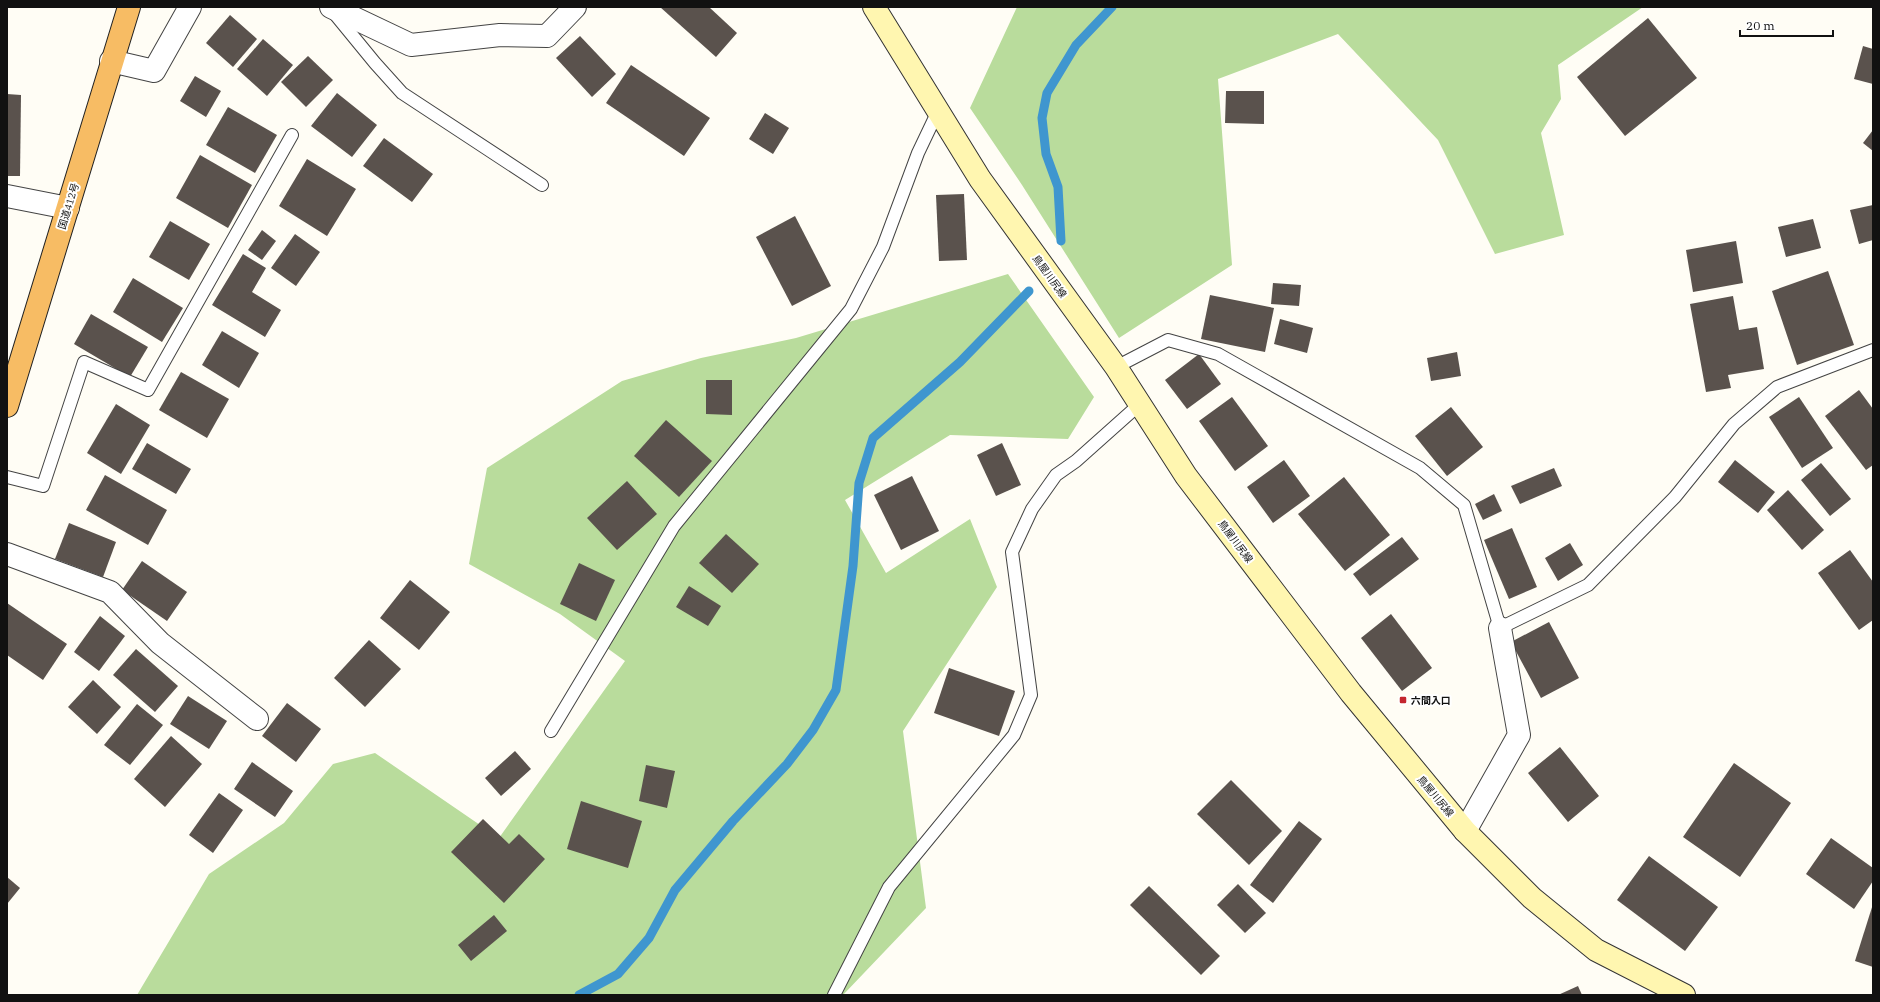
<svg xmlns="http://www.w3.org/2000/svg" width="1880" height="1002" font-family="'IBM Plex Serif','Noto Sans JP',serif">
  <rect width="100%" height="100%" fill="#fffdf5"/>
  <g fill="#b9dc9c">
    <polygon points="1017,7 1643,7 1558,65 1561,99 1541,133 1564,235 1495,254 1438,140 1338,34 1218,79 1232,265 1119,338 1022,185 970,108"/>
    <polygon points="1008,274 1094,397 1068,439 950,435 845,500 886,573 970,519 997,587 903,731 926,908 843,995 137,995 209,874 284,823 333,764 375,753 499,838 625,661 560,614 469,564 487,468 622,381 701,358 796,338"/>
  </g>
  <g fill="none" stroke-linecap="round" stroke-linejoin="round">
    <g stroke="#3f96cf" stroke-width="9">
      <polyline points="1061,241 1058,187 1046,154 1042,118 1047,93 1076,45 1112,7"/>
      <polyline points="579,995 618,974 649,938 675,890 733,821 787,764 813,730 836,690 853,566 859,483 873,438 960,362 1029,291"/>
    </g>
  </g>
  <g fill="#5a524d">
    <polygon points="660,7 709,7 737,33 716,57"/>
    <polygon points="230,15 257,39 233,67 206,43"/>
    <polygon points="1648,18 1697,78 1625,136 1577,77"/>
    <polygon points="580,36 616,74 592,97 556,58"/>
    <polygon points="263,39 293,65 267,96 237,69"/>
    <polygon points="1863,46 1873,49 1873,84 1854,79"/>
    <polygon points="308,56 333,80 306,107 281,82"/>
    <polygon points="631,65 710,118 684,156 606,103"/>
    <polygon points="195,76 221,91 206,117 180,101"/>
    <polygon points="1226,91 1264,91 1264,124 1225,123"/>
    <polygon points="337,93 377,125 352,157 311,126"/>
    <polygon points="7,94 21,95 20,176 7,176"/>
    <polygon points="228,107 277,135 255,173 206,145"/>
    <polygon points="765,113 789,128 773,154 749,139"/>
    <polygon points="1873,130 1873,151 1863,143"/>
    <polygon points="384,138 433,174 412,202 363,166"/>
    <polygon points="200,155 252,185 228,228 176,198"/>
    <polygon points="307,159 356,189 327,236 279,206"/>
    <polygon points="964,194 967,260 939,261 936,195"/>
    <polygon points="1873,205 1873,240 1859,244 1850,210"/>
    <polygon points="795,216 831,286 792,306 756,237"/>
    <polygon points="1813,219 1821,248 1786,257 1778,227"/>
    <polygon points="170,221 210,244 189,280 149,257"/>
    <polygon points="262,230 276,241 262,260 248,250"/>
    <polygon points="295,234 320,252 296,286 271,268"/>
    <polygon points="1736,241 1743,283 1693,292 1686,250"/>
    <polygon points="243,254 266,268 252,292 281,310 265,337 212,305"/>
    <polygon points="1828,271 1854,345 1797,365 1772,291"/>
    <polygon points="133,278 183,308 162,342 113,312"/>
    <polygon points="1273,283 1301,285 1299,306 1271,304"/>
    <polygon points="1210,295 1274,308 1265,352 1201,339"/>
    <polygon points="1733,296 1739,330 1757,327 1764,369 1728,375 1731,388 1706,392 1690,304"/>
    <polygon points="91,314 148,347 130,377 74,344"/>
    <polygon points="1280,319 1313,328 1307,353 1274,344"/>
    <polygon points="222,331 259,353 239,388 202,365"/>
    <polygon points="1457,352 1461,376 1431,381 1427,358"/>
    <polygon points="1199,354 1221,384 1187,409 1165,380"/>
    <polygon points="181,372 229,399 207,438 159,410"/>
    <polygon points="706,380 732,380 732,415 706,414"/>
    <polygon points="1859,390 1873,409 1873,465 1866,470 1825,416"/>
    <polygon points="1232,397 1268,446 1235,471 1199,421"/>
    <polygon points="1799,397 1833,448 1802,468 1769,417"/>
    <polygon points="116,404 150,425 121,474 87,453"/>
    <polygon points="1451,407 1483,447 1447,476 1415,436"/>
    <polygon points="666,420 712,461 679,497 634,456"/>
    <polygon points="147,443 191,469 176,494 132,469"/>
    <polygon points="1002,443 1021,485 996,496 977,455"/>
    <polygon points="1284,460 1310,496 1273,523 1247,487"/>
    <polygon points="1735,460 1775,492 1758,513 1718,482"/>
    <polygon points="1821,463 1851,499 1830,516 1801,480"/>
    <polygon points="1554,468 1562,486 1520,504 1511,486"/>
    <polygon points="105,475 167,510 148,545 86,510"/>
    <polygon points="912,476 939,531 901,550 874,495"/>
    <polygon points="1344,477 1390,535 1345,571 1298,514"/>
    <polygon points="627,481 657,514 617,550 587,518"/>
    <polygon points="1788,490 1824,530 1802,550 1767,510"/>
    <polygon points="1494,494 1502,511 1483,520 1475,504"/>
    <polygon points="69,523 116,542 103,577 55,559"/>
    <polygon points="1512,528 1537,587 1509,599 1484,540"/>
    <polygon points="726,534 759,564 732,593 699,563"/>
    <polygon points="1402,537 1419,559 1370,596 1353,574"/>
    <polygon points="1570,543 1583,565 1558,581 1545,558"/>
    <polygon points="1850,550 1873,582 1873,620 1859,630 1818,573"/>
    <polygon points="142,561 187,592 167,621 122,590"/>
    <polygon points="579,563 615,580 596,621 560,604"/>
    <polygon points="410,580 450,612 419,650 380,618"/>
    <polygon points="689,586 721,606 708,626 676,607"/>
    <polygon points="7,603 67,644 43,680 7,655"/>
    <polygon points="1391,614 1432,668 1402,691 1361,638"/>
    <polygon points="100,616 125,636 99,671 74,652"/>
    <polygon points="1549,622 1579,678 1541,698 1511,642"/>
    <polygon points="369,640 401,669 365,707 334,678"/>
    <polygon points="136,649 178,686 155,712 113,675"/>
    <polygon points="949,668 1015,691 999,736 934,713"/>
    <polygon points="93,680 121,707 97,734 68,707"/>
    <polygon points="188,696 227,721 209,749 170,724"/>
    <polygon points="287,703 321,729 296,762 262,736"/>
    <polygon points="137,704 163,725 130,765 104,745"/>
    <polygon points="171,736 202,764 165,807 134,779"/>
    <polygon points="1560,747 1599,796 1568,822 1528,773"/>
    <polygon points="515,751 531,769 501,796 485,778"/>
    <polygon points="252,762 293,791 275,817 234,789"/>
    <polygon points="1734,763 1791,803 1740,877 1683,837"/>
    <polygon points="646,765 675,771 667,808 639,801"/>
    <polygon points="1231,780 1282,831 1249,865 1197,814"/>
    <polygon points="219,793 243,810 213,853 189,835"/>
    <polygon points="581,801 642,821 628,868 567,849"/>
    <polygon points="483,819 509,844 519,834 545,859 504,903 451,852"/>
    <polygon points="1299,821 1322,839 1273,903 1250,885"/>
    <polygon points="1831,838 1873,868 1873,881 1854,909 1806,874"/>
    <polygon points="1649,856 1718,907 1685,951 1617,900"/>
    <polygon points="7,877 20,888 7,904"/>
    <polygon points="1238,884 1266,913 1245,933 1217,905"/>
    <polygon points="1149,886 1220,956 1201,975 1130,905"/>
    <polygon points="1873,904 1873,967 1855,961"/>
    <polygon points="494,915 507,931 471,961 458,945"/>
    <polygon points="1578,986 1582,995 1558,995"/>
  </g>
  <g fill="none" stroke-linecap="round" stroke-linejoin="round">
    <defs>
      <g id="service">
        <polyline points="334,13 375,63 402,93 542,185"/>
        <polyline points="1116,367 1168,340 1218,354 1420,468 1464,505 1500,628 1588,585 1675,497 1734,424 1777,387 1873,350"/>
        <polyline points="7,477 43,486 84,362 148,390 292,135"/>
        <polyline points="551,731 674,526 851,309 883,247 918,153 938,111"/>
        <polyline points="834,995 889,887 1014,735 1031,695 1012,552 1032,509 1056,475 1076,461 1141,403"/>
      </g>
      <g id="minor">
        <polyline points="331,7 411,45 500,35 547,36 575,7"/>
        <polyline points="111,61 154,71 190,7"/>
        <polyline points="7,196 68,208"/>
        <polyline points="7,554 110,592 160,643 257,719"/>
        <polyline points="1465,831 1519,735 1500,628"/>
      </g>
      <polyline id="secondary" points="874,7 980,179 1116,367 1186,476 1351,693 1465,831 1532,898 1596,950 1684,995"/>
      <polyline id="trunk" points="7,406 129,7"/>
    </defs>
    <use href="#service" stroke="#444" stroke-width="14"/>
    <use href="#minor" stroke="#444" stroke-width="24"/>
    <use href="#secondary" stroke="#333" stroke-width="24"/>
    <use href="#trunk" stroke="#222" stroke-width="24"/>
    <use href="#service" stroke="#fff" stroke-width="12"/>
    <use href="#minor" stroke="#fff" stroke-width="22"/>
    <use href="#secondary" stroke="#fff6b0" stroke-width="22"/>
    <use href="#trunk" stroke="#f7bc64" stroke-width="22"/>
  </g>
  <rect fill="#c4262e" stroke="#fff" stroke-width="1.5" x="1399" y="696" width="8" height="8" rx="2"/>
  <g text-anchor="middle" stroke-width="4" stroke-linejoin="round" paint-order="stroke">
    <g font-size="10" fill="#111" stroke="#fff">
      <text transform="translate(68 206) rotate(-73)" y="4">国道412号</text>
      <text transform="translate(1050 276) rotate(54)" y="4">鳥屋川尻線</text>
      <text transform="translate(1236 541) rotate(53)" y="4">鳥屋川尻線</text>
      <text transform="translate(1436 796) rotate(50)" y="4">鳥屋川尻線</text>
    </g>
    <g font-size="10" font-weight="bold" fill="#111" stroke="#fff" text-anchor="start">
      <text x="1411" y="704">六間入口</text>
    </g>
  </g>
  <rect width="1880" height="1002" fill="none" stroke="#111111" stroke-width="16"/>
  <path d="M1740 30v6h93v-6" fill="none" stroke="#111111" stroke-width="2"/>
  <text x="1746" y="30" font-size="12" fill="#111111" stroke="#ffffff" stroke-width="3" paint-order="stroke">20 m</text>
</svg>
